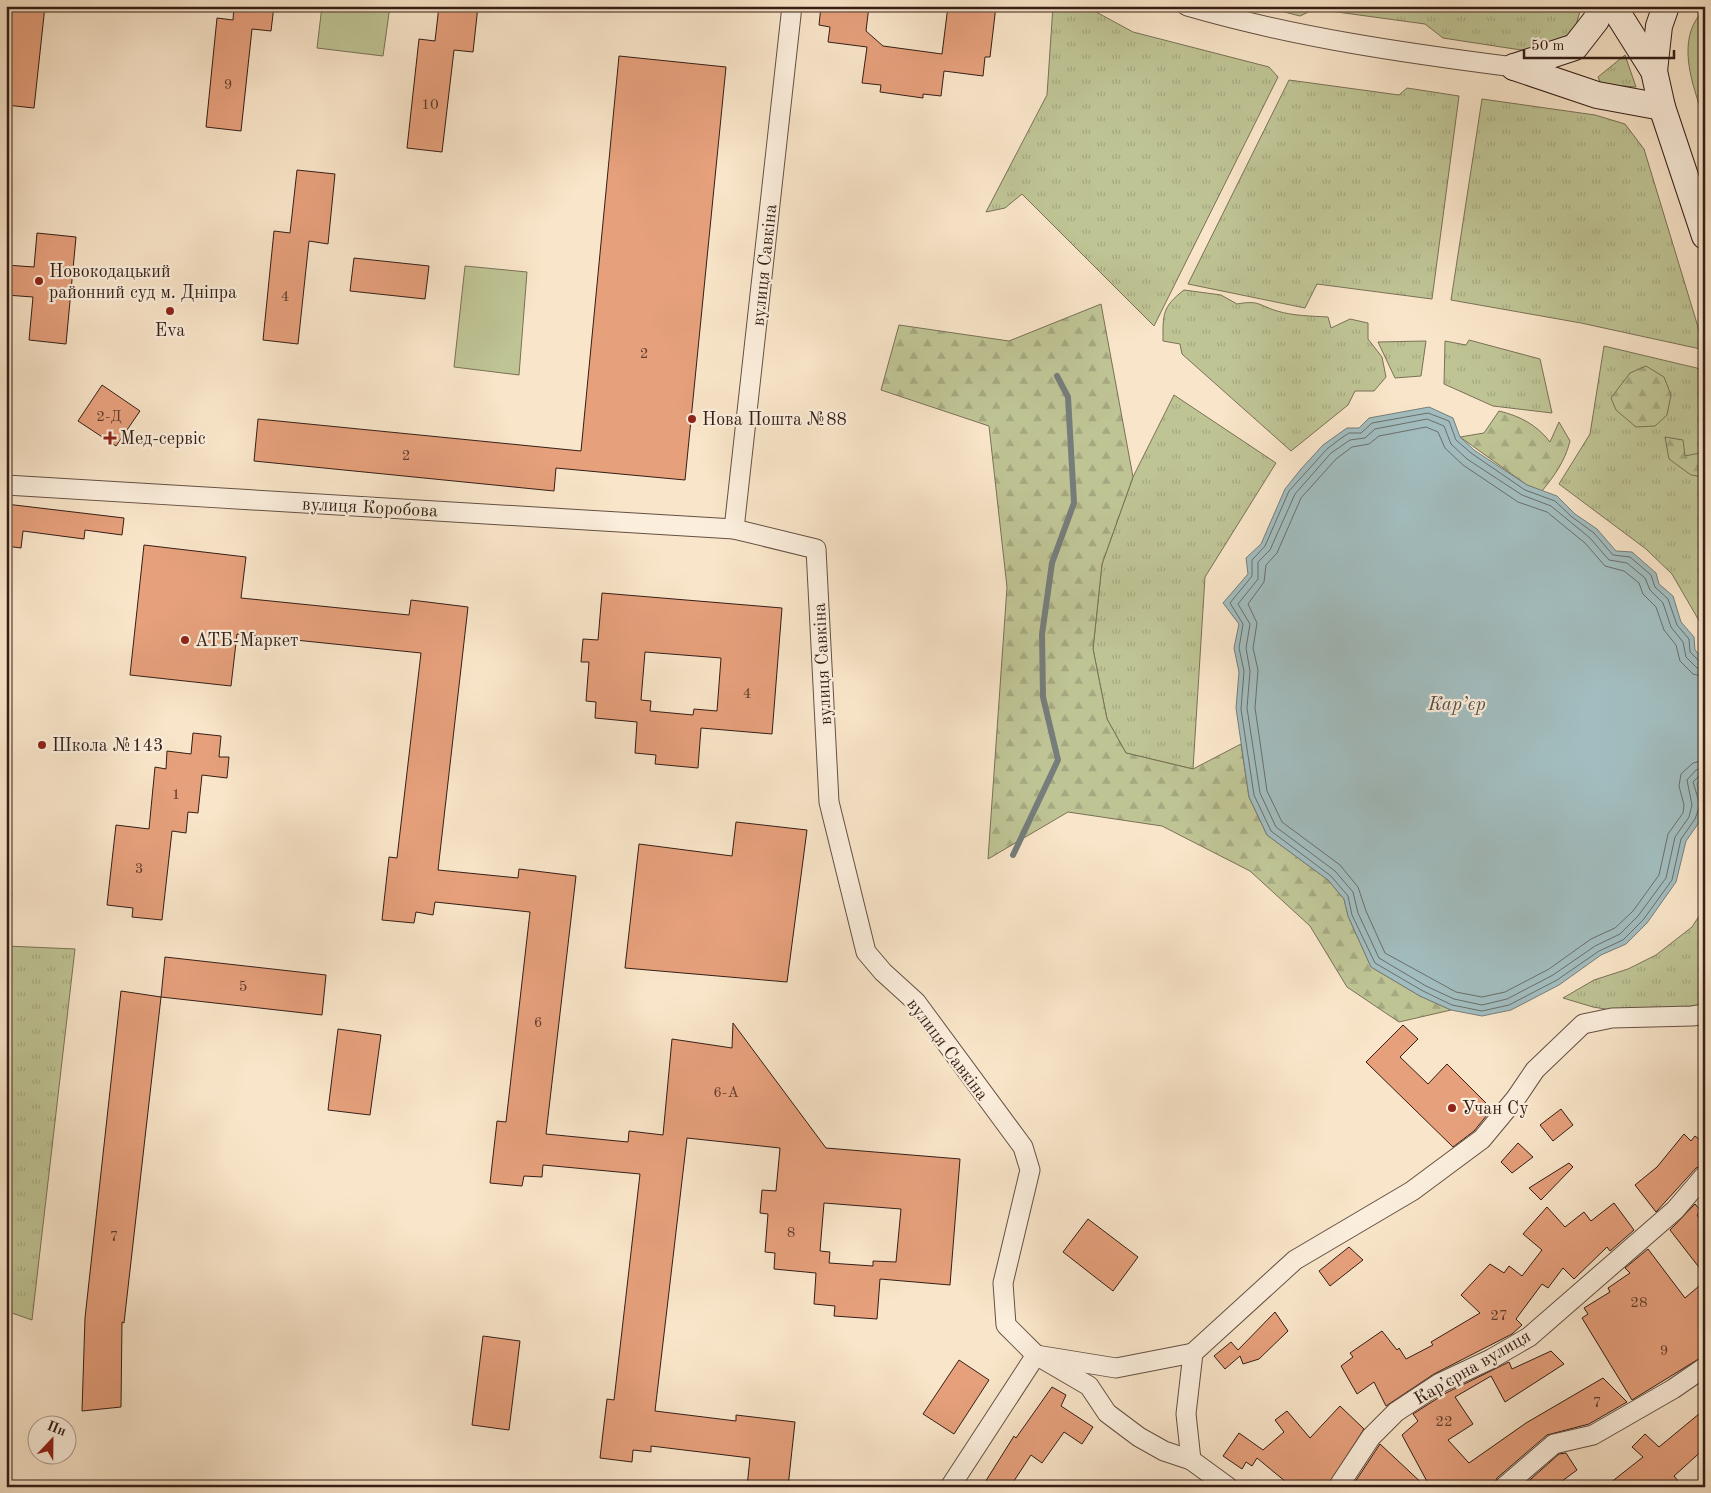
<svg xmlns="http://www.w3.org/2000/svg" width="1711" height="1493" font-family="'Old Standard TT',serif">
  <defs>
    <pattern id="grass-tufts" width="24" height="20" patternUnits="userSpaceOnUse" patternTransform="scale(1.25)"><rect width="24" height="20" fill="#bfc495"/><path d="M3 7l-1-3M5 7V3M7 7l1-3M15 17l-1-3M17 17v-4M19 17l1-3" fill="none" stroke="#a5a880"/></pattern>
    <pattern id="forest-firs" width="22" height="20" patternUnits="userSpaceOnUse" patternTransform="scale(1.25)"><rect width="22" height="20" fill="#bfc495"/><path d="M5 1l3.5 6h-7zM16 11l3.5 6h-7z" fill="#a5a880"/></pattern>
  </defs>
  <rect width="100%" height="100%" fill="#f9e5c9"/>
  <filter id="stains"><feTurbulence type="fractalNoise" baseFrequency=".004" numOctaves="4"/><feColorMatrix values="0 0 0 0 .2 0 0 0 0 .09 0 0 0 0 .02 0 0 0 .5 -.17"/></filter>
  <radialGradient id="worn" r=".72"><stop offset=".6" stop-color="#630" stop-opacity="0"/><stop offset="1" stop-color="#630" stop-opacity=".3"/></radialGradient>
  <g fill="url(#grass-tufts)" stroke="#7a7156">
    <polygon points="1053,6 1085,6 1133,32 1269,67 1278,77 1154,326 1022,194 1005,208 986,212 1047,95"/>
    <polygon points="1261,6 1581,6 1581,8 1576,25 1566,37 1547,46 1521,50 1443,38 1425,24 1315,9 1300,16"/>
    <polygon points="1625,55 1636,87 1601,84 1598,77"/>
    <polygon points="1289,80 1399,95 1407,88 1459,96 1432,299 1317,284 1305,308 1188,284"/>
    <polygon points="1482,99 1595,115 1625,124 1644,149 1705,350 1581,323 1451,300"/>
    <path d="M1184,290L1221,295L1237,304C1259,300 1258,305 1277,311C1294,316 1311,316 1328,317L1331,328L1350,319L1368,323V339L1382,357L1386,377L1374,391H1355L1348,405L1291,451L1182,354L1180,344L1163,341C1163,314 1162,307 1184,290Z"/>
    <polygon points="1469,340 1540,359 1552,413 1493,406 1444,384 1445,341 1466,345"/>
    <polygon points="1426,341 1421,376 1395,378 1378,342"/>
    <polygon points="1604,346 1705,370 1705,631 1672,574 1646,549 1559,484 1590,434"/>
    <polygon points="1174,395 1276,463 1205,577 1193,769 1126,753 1107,719 1093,649 1102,564 1133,477"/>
    <polygon points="1705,907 1705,1011 1647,1016 1593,1007 1563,998 1594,980 1628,969 1656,955 1692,927"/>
    <polygon points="6,946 75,949 32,1320 6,1311"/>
  </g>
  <g fill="url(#forest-firs)" stroke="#7a7156">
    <polygon points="1101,304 1133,477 1102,564 1093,649 1107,719 1126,753 1193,769 1241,744 1249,797 1267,835 1328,880 1344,899 1348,916 1371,967 1420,996 1451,1010 1399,1022 1347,987 1310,926 1250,871 1162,826 1068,812 988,859 1007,587 989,426 881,390 899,325 1009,341"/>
    <polygon points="1646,366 1664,377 1671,395 1667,415 1655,426 1636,427 1616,410 1611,398 1630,373"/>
    <path d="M1499,411C1520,416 1537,425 1550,442L1559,422L1570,441C1565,461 1555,475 1542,491L1527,485L1460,437L1484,433Z"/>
    <polygon points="1665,437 1683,440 1685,456 1705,452 1705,477 1691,475 1669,459"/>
  </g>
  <g fill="#bfc495" stroke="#7a7156">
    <polygon points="322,6 390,6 383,56 317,48"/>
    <path d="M1705,9V122C1694,88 1673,39 1705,9Z"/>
    <polygon points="465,266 527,272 519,375 454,367"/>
    <polygon points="6,893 12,893 9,941 6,941"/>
  </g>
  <polygon fill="#a2bdbf" stroke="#767d7b" points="1429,407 1453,418 1460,437 1474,450 1527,485 1557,496 1575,514 1597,529 1616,551 1632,552 1656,573 1659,584 1673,596 1681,622 1694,637 1695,650 1705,660 1705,775 1697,784 1704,804 1700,821 1686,841 1676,882 1647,923 1626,944 1601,955 1559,985 1511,1010 1482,1016 1451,1010 1420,996 1371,967 1348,916 1344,899 1328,880 1267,835 1249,797 1236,708 1239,672 1234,648 1239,624 1223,603 1248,574 1246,558 1261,544 1285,489 1301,469 1323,445 1337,435 1347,428 1359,428 1369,418"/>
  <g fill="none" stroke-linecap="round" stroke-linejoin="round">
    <g stroke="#6b6e6a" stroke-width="1">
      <polyline points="1705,663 1700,662 1690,652 1689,639 1677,625 1668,599 1655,587 1651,575 1630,557 1613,555 1594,533 1572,517 1555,501 1525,490 1471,453 1456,440 1449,421 1428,413 1372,423 1361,433 1349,433 1340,439 1327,449 1289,491 1265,546 1252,560 1252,576 1230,603 1243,624 1239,648 1244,671 1241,709 1254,795 1271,831 1331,876 1348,896 1352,915 1375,963 1423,991 1452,1005 1482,1011 1509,1005 1557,980 1599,951 1623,940 1643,920 1672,880 1681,839 1695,819 1700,805 1693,782 1700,775 1705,773"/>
      <polyline points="1705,670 1697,668 1686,657 1683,642 1671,627 1663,603 1650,590 1645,578 1627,563 1609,560 1590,538 1551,506 1522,495 1467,459 1451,444 1444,426 1427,419 1375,429 1365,438 1350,440 1331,453 1295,494 1270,550 1258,562 1258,579 1238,604 1250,624 1246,648 1250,671 1247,708 1260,793 1276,827 1335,871 1353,892 1358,913 1379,958 1426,986 1454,999 1482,1005 1507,999 1553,975 1595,946 1620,934 1638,916 1666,878 1675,837 1689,817 1692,805 1687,780 1696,770 1705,767"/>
      <polyline points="1705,677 1693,674 1680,661 1676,645 1664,630 1656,607 1643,594 1639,583 1624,571 1605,566 1585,543 1547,512 1518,502 1463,465 1445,448 1438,432 1426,427 1379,436 1369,444 1352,447 1336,459 1301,498 1277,553 1266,565 1264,582 1248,604 1257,623 1253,648 1258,670 1255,708 1260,742 1267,791 1282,822 1340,865 1358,887 1366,911 1385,953 1456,992 1482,997 1505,992 1549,969 1591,939 1615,928 1633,911 1659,875 1668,834 1683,813 1684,805 1679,786 1681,774 1693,763 1705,760"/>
    </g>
    <polyline stroke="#767d7b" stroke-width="6" points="1013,855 1058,760 1043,697 1042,634 1052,563 1074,503 1068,397 1057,376"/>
  </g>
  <g fill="#e6a07c" stroke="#341e16" fill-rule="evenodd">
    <polygon points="9,6 45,6 34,108 6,105 6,30"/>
    <polygon points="234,6 274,6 271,31 252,29 241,131 206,127 217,18 233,20"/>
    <polygon points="439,6 478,6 473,52 454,50 442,152 407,148 419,39 435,41"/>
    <polygon points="821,6 869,6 866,31 883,46 942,54 948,6 996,6 990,57 985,57 983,76 944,71 941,96 923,94 923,98 880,92 881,85 862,83 867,47 828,42 830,27 819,25"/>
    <polygon points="619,56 726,67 685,480 556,468 554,491 254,461 258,419 581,451"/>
    <polygon points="297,170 335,174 328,244 309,241 298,344 263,340 274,231 290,233"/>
    <polygon points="37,233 76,237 66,344 29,340 33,297 6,295 6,265 34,267"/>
    <polygon points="354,258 429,266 425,299 350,291"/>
    <polygon points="102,385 140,411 116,446 78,421"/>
    <polygon points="6,504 124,518 122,535 85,530 84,539 23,531 21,548 6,546"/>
    <path d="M144,545L246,557L241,598L409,615L411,600L468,607L438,870L518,878L519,869L576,876L546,1134L628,1142L629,1131L663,1135L672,1039L732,1048L733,1023L826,1148L960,1159L950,1285L880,1279L877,1319L834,1316L835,1306L814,1304L816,1273L774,1269L775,1253L765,1252L768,1214L760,1213L762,1190L776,1191L780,1148L687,1138L655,1411L736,1421V1415L795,1422L788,1487H747L750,1458L651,1446V1452L633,1450L632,1462L600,1458L607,1399L614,1400L640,1174L543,1165L542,1177L524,1176L522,1186L490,1183L497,1121L506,1122L530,912L435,902L433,915L416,912L414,923L382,920L389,857L397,858L421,653L237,634L231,686L130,675ZM824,1203L901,1209L896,1262L873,1261V1266L829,1263L830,1252L820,1251Z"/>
    <path d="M602,593L782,608L772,734L701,728L698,768L655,764L656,755L635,753L637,722L595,718L596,702L586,701L589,662H581L583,639L598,640ZM645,652L721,658L717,711L694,709L693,715L650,711L651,701L641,700Z"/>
    <polygon points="193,733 221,736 219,757 229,757 227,778 202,775 198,813 188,812 186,833 172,831 162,920 132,917 133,908 107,905 116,825 149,829 155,767 166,769 167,751 191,754"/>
    <polygon points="736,822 807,830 787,982 625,968 639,844 732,856"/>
    <polygon points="165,957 326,975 322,1015 161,997"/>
    <polygon points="121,991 161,997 124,1323 122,1322 121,1407 82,1411 85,1318"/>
    <polygon points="1403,1025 1418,1039 1400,1057 1428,1084 1447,1064 1492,1109 1474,1131 1453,1147 1366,1062"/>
    <polygon points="338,1029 381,1035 370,1115 328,1110"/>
    <polygon points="1561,1109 1573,1125 1553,1141 1540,1125"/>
    <polygon points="1684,1134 1691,1141 1695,1136 1705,1144 1705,1164 1696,1168 1656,1212 1635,1185 1657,1167"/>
    <polygon points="1518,1143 1533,1157 1512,1173 1501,1162"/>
    <polygon points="1569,1163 1573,1167 1541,1200 1529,1188"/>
    <polygon points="1614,1203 1634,1230 1610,1251 1607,1247 1574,1279 1563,1268 1548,1288 1542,1284 1516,1319 1522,1325 1512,1334 1434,1374 1386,1406 1374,1382 1357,1394 1341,1366 1353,1357 1350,1353 1382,1331 1397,1350 1399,1348 1406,1359 1433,1345 1431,1342 1480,1313 1461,1295 1490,1264 1504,1273 1509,1266 1522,1276 1542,1250 1523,1234 1547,1207 1565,1227 1584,1212 1591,1221"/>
    <polygon points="1695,1204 1701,1211 1697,1215 1705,1226 1705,1275 1670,1230"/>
    <polygon points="1088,1219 1138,1257 1113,1291 1063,1252"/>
    <polygon points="1349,1247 1363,1260 1330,1286 1319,1271"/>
    <polygon points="1648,1249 1685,1298 1705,1281 1705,1355 1632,1400 1582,1318 1588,1314 1584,1308 1610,1292 1608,1288 1630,1273 1625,1268"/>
    <polygon points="1275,1312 1288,1331 1259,1359 1243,1364 1240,1356 1225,1369 1214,1356 1231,1342 1238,1350"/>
    <polygon points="483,1336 520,1341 509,1430 472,1425"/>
    <polygon points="1551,1351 1564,1364 1505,1402 1491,1376 1455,1397 1473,1424 1448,1440 1469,1463 1526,1423 1603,1378 1627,1402 1589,1424 1547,1435 1497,1478 1493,1487 1430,1487 1402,1435 1418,1421 1413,1414 1446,1393 1509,1362 1512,1369"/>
    <polygon points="959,1360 989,1380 954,1434 923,1414"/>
    <polygon points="1052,1387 1066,1395 1061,1406 1093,1427 1082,1444 1064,1432 1042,1463 1031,1455 1010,1487 982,1487 1014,1436 1016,1438"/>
    <polygon points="1340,1406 1364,1429 1327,1487 1292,1487 1257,1458 1252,1466 1246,1462 1242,1469 1223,1456 1239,1433 1263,1450 1284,1432 1275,1420 1287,1411 1310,1438"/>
    <polygon points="1705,1409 1705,1448 1674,1476 1683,1487 1605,1487 1643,1457 1632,1447 1645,1434 1659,1447"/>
    <polygon points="1380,1444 1426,1487 1363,1487 1355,1482"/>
    <polygon points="1566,1453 1577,1470 1554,1487 1522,1487 1559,1454"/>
  </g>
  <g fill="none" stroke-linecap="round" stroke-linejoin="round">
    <defs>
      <g id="minor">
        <path d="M1187,6C1293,37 1404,53 1514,67"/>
        <polyline points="6,485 734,529 816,549 829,802 866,952 883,972 916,1002 1023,1147 1030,1170 1003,1283 1006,1325 1036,1355 1089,1386 1107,1413 1139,1437 1164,1451 1191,1460 1228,1487"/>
        <polyline points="734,529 792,6"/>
        <polyline points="1191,1460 1186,1414 1193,1353 1295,1260 1412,1191 1482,1139 1516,1098 1535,1070 1583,1024 1612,1018 1692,1016 1705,1014"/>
        <polyline points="950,1487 1036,1355 1116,1368 1193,1353"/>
        <polyline points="1338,1487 1371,1437 1396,1412 1440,1383 1491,1359 1529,1337 1675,1210 1705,1175"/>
        <polyline points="1504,1487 1554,1444 1593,1435 1673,1389 1705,1367"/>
      </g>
      <g id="secondary">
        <polyline points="1613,6 1654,71 1662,107 1705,236"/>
        <polyline points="1514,67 1597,95 1662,107"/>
        <polyline points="1514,67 1575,47 1596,20 1601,6"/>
        <polyline points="1654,71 1659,26 1666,6"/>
      </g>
    </defs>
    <use href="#minor" stroke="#655043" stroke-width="21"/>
    <use href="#secondary" stroke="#341e16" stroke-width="28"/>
    <use href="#minor" stroke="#fbeedc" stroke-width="19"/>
    <use href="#secondary" stroke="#fbeedc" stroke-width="26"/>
  </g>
  <g fill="#8f2418" stroke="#fbeedc" stroke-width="2">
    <circle cx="39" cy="281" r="5"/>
    <circle cx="170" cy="311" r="5"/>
    <circle cx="692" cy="419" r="5"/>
    <path d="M107.5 430.5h5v5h5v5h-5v5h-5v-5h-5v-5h5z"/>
    <circle cx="185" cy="640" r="5"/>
    <circle cx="42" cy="745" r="5"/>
    <circle cx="1452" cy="1108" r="5"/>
  </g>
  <g text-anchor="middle" stroke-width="4.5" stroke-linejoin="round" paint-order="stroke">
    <g font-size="15" fill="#603e30">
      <text x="228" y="89">9</text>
      <text x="430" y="109">10</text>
      <text x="285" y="301">4</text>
      <text x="644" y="358">2</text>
      <text x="109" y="421">2-Д</text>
      <text x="406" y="460">2</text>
      <text x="747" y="698">4</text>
      <text x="176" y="799">1</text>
      <text x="139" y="873">3</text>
      <text x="243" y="991">5</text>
      <text x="538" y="1027">6</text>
      <text x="726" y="1097">6-А</text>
      <text x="791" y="1237">8</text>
      <text x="114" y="1241">7</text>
      <text x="1639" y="1307">28</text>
      <text x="1499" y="1320">27</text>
      <text x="1664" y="1355">9</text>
      <text x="1597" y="1407">7</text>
      <text x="1444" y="1426">22</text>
    </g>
    <g font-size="18" fill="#341e16" stroke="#fbeedc">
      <text transform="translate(764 265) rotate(-84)" y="6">вулиця Савкіна</text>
      <text transform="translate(370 507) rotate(3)" y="6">вулиця Коробова</text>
      <text transform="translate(822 664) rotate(-93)" y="6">вулиця Савкіна</text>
      <text transform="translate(948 1049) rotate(53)" y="6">вулиця Савкіна</text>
      <text transform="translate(1472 1367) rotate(-30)" y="6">Карʼєрна вулиця</text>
    </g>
    <g font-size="18" fill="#341e16" stroke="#fbeedc" text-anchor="start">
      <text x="49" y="277">Новокодацький<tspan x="49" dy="21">районний суд м. Дніпра</tspan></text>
      <text x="170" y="336" text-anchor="middle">Eva</text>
      <text x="702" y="425">Нова Пошта №88</text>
      <text x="120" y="444">Мед-сервіс</text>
      <text x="195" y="646">АТБ-Маркет</text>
      <text x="52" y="751">Школа №143</text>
      <text x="1462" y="1114">Учан Су</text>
    </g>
    <g font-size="19" font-style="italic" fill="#554e49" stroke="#fbeedc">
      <text x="1457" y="710">Кар’єр</text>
    </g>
  </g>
  <rect width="1711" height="1493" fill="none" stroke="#f9e5c9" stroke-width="25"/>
  <rect x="8" y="8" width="1696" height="1478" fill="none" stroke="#341e16" stroke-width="2.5"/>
  <rect x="12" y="12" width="1686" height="1468" fill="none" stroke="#341e16"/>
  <g transform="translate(52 1440) rotate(22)"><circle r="24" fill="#fbeedc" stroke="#ab9b8d"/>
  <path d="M0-4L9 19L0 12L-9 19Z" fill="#8f2418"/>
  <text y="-8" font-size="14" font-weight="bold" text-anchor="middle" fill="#341e16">Пн</text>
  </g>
  <path d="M1524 50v8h150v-8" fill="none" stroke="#341e16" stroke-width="2.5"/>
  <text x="1531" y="50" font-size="15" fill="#341e16" stroke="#fbeedc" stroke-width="4" paint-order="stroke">50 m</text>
  <rect width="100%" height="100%" filter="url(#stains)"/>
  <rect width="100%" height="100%" fill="url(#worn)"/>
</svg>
